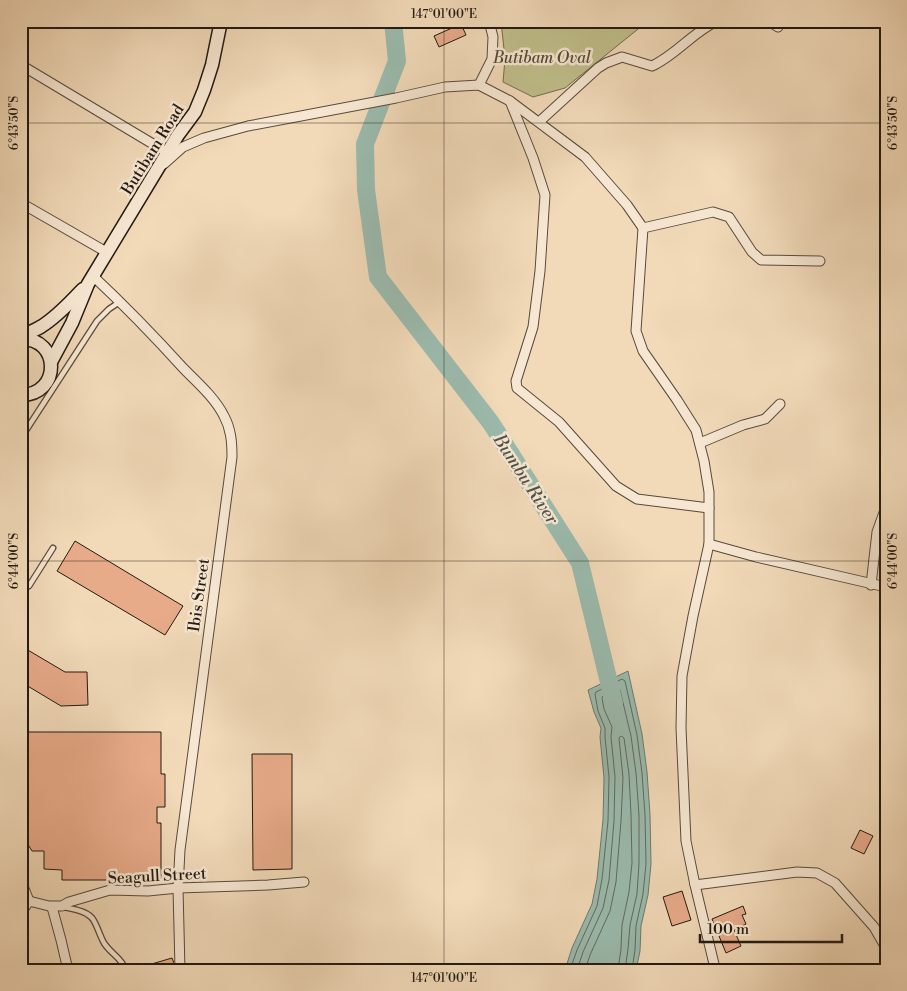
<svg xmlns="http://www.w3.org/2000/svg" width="907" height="991" font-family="'Libre Bodoni',serif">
  <rect width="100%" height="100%" fill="#f2dab9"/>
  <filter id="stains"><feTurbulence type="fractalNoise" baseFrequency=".004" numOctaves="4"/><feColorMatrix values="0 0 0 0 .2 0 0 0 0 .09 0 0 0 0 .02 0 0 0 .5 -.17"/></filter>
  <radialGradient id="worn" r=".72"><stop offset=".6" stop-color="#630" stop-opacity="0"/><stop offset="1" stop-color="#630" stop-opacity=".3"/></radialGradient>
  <polygon fill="#c0be8b" stroke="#726c4e" points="501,21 648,21 565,88 533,97 503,82 505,59"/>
  <polygon fill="#9bbbae" stroke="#6b7b70" points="628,671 642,734 647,772 650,815 651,864 648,895 641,926 640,951 636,970 565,970 572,948 592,904 597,879 603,820 604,778 600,737 601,728 594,712 588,690"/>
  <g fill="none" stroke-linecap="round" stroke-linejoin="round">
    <g stroke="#5f6a60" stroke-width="1">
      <polyline points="570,970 577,950 597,906 602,879 608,821 609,777 605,737 605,728 598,711 595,694 596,692 622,679 625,681 637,735 642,773 645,815 646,864 643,894 636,926 635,950 632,970"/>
      <polyline points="577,970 583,952 603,908 609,880 614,821 615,777 611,737 612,727 604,709 602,698 603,696 618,688 620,690 631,736 636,773 639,815 639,863 637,894 630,925 628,949 625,970"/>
      <polyline points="585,970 590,955 610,911 616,882 621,821 623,778 619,738 621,736 624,738 629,774 631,815 632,863 629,892 622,925 621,949 618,970"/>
    </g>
    <polyline stroke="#9bbbae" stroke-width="18" points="393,21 397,61 365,144 366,190 378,277 491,423 580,563 614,703"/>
  </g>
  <g fill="#e8ab8a" stroke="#231a12">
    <polygon points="461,24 466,35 439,47 434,36"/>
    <polygon points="75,541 183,606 165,635 57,571"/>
    <polygon points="21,646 65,672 87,672 88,705 61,706 21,682"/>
    <polygon points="21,732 161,732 161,774 165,774 165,807 157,807 157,823 161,823 161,880 62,880 62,870 44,869 44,851 32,851 21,833 21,831 28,831 28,805 21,805"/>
    <polygon points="252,754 292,754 292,869 253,870"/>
    <polygon points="860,830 873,836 864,854 851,848"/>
    <polygon points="682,891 691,920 672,926 663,897"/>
    <polygon points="743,906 746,914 742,915 746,924 734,930 741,946 726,953 712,919"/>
    <polygon points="172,958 174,963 174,970 139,970 138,968"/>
  </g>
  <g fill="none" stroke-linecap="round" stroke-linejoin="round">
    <defs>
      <g id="service">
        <polyline points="21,438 97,321 109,309 121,301"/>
        <polyline points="21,581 29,586 53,548"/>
        <path d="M63,907C73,909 89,911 94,921C98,928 100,936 104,943C111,954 121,957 126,970"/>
      </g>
      <g id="minor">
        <polyline points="769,21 778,27"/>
        <polyline points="21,65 168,153"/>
        <polyline points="479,85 492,59 493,37 489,21"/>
        <polyline points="510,101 533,158 545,195 540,271 533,327 516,381 517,388 559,422 616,486 637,499 709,508"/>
        <path d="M539,122L598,68L606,63L622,57L652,66C676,55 693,32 717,21"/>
        <polyline points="164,164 183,147 204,138 248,126 396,98 445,87 479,85 510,101 585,157 627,205 643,228 636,331 643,351 677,400 696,430 704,461 709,492 709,544 693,616 682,676 681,728 686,841 695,885 714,964 716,970"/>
        <polyline points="21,203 108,253"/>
        <polyline points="643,228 713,212 729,217 752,252 761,260 820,261"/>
        <path d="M93,276C125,306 155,337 184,369C198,383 215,398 224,416C231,429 232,442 232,457L180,850L178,888L180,970"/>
        <polyline points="700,443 743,425 765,419 780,404"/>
        <polyline points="709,544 756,557 886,587"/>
        <polyline points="871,585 877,532 886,507"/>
        <polyline points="21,881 29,901"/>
        <polyline points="695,885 797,872 817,873 835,883 874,927 886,948"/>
        <polyline points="52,907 61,940 68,970"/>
        <polyline points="21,913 29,901 49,906 62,906 69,902 110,890 148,891 178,888 268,885 304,882"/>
      </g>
      <g id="secondary">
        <path d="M21,336C28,333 36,330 42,326C58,316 70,302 83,289"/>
        <path d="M21,339C61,338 61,395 21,395"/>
        <polyline points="51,362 72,323 88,284 178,135 195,112 204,90 212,65 221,21"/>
      </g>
    </defs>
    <use href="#service" stroke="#574a3c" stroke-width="7"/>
    <use href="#minor" stroke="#574a3c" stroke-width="11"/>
    <use href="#secondary" stroke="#231a12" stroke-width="15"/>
    <use href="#service" stroke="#f7e7d2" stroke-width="4.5"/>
    <use href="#minor" stroke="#f7e7d2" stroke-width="9"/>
    <use href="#secondary" stroke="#f7e7d2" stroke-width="12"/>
  </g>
  <path fill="none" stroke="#231a12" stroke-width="1" stroke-opacity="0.45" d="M444,21V970M881,21V970M21,123H886M21,561H886"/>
  <g text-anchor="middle" stroke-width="5" stroke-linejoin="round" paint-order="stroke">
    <g font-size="16" font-style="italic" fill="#524b36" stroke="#f7e7d2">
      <text x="542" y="63">Butibam Oval</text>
    </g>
    <g font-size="16" fill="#231a12" stroke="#f7e7d2">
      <text transform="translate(152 149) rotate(-58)" y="6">Butibam Road</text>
      <text transform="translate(198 595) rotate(-82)" y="6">Ibis Street</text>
      <text transform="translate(157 875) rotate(-3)" y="6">Seagull Street</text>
    </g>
    <g font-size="18" font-style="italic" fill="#4d5249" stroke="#f7e7d2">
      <text transform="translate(526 479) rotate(57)" y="6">Bumbu River</text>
    </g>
  </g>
  <rect width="907" height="991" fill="none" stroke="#f2dab9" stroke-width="55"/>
  <path d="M700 934v8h142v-8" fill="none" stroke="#231a12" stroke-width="2.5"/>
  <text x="707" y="934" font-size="15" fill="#231a12" stroke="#f7e7d2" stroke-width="4" paint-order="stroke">100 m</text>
  <rect x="28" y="28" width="852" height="936" fill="none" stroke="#231a12" stroke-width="2"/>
  <g font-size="12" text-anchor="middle" fill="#231a12">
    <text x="444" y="18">147°01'00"E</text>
    <text transform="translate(14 123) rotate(-90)" y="4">6°43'50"S</text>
    <text transform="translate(893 123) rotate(-90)" y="4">6°43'50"S</text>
    <text transform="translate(14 561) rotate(-90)" y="4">6°44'00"S</text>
    <text transform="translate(893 561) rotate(-90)" y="4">6°44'00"S</text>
    <text x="444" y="982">147°01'00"E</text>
  </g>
  <rect width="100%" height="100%" filter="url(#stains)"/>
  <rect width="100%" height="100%" fill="url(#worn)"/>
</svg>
